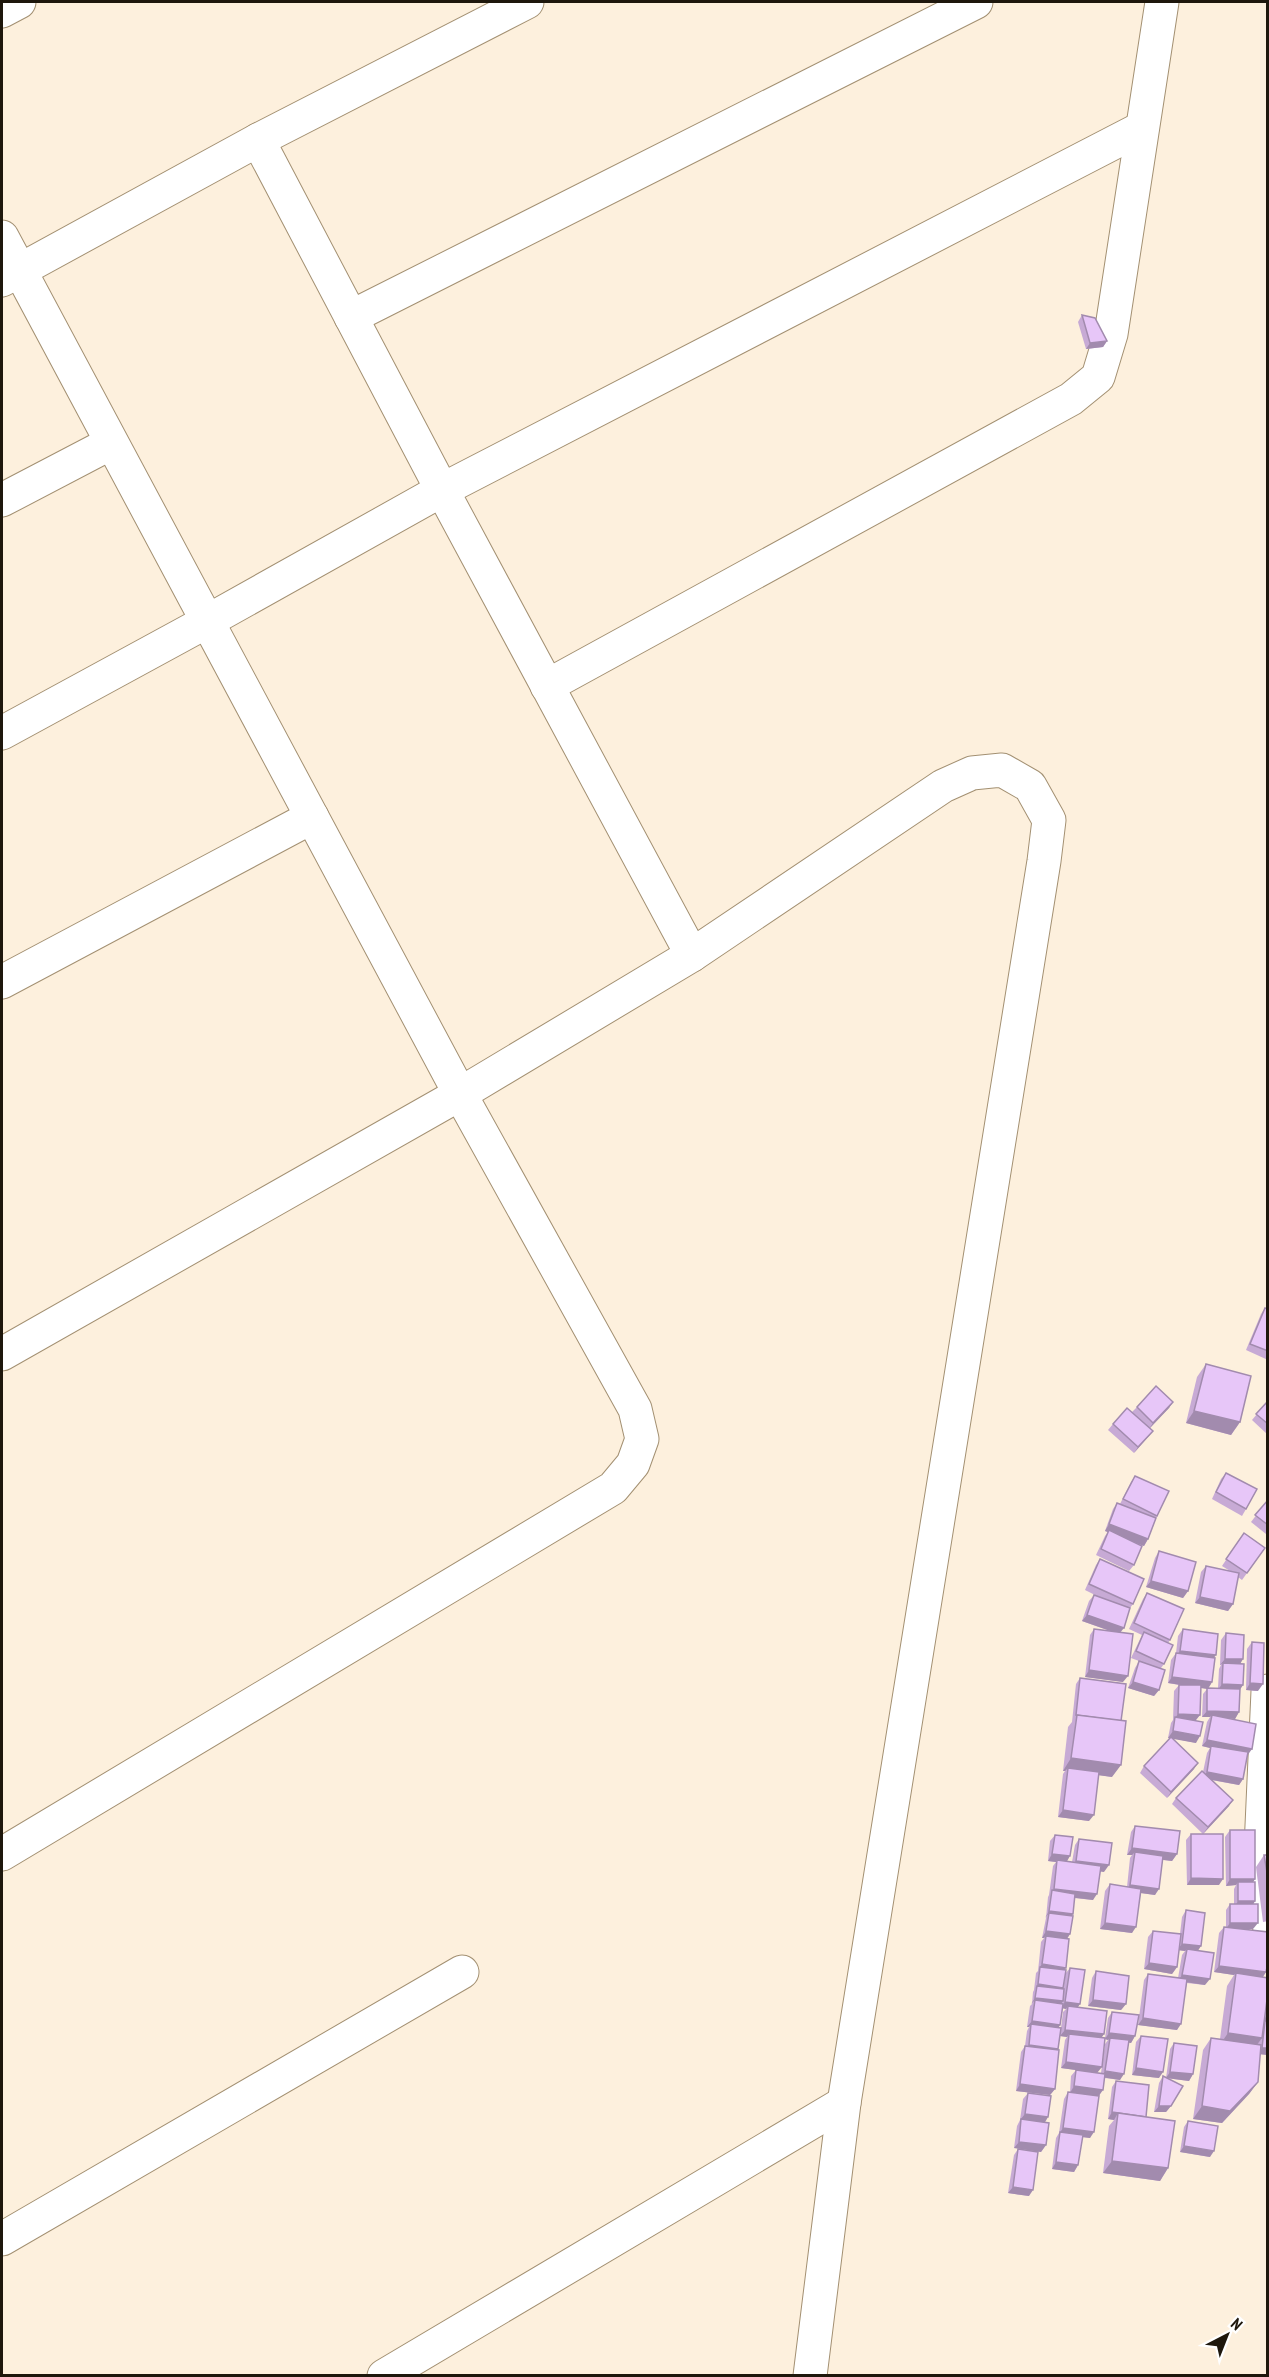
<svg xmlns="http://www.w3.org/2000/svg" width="1269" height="2377" font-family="'PT Sans Narrow',sans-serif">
  <rect width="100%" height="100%" fill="#fdf0dd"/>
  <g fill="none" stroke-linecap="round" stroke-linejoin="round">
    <defs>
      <g id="minor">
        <polyline points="2,11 19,2"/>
        <polyline points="258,140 442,490 692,955"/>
        <polyline points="2,237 460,1094 635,1409 642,1439 633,1464 613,1488 2,1854"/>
        <polyline points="2,280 258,140 527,2"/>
        <polyline points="351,317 976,2"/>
        <polyline points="2,500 111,443"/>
        <polyline points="547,686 1071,399 1098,377 1111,334 1162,2"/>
        <polyline points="2,733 206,622 442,490 1142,128"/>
        <polyline points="2,982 312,817"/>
        <polyline points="2,1354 460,1094 692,955 943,786 972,773 1002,770 1030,786 1049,820 1044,861 844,2103 810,2376"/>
        <polyline points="1268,1691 1259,1893 1268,1922"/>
        <polyline points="2,2239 462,1972"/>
        <polyline points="384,2376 844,2103"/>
      </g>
    </defs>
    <use href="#minor" stroke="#a39072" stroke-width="35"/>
    <use href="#minor" stroke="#fff" stroke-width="33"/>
  </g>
  <g fill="#c7aad5" fill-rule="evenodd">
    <polygon points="1082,315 1107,341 1103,347 1086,349 1078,322"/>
    <polygon points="1265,1308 1268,1309 1268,1360 1246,1350 1261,1314"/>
    <polygon points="1206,1364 1240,1422 1231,1435 1186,1423 1197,1377"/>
    <polygon points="1268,1401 1268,1435 1252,1420"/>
    <polygon points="1173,1402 1169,1408 1150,1428 1153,1431 1134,1453 1108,1430 1113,1424 1132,1412 1137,1407"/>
    <polygon points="1226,1473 1246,1509 1242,1516 1212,1499 1221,1479"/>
    <polygon points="1135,1476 1157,1516 1148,1539 1144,1546 1138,1544 1134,1565 1129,1571 1096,1555 1105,1536 1108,1532 1105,1531 1113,1509 1117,1503 1120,1504 1131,1482"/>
    <polygon points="1268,1500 1268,1532 1266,1534 1251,1522"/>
    <polygon points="1244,1533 1265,1548 1242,1580 1238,1577 1233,1604 1228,1611 1195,1603 1201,1572 1206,1566 1230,1571 1222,1566"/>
    <polygon points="1159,1551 1188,1591 1183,1598 1146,1587 1155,1558"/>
    <polygon points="1100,1559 1133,1604 1130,1608 1120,1632 1123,1682 1085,1677 1090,1635 1094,1629 1110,1631 1082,1621 1089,1601 1094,1595 1095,1595 1085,1590 1096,1565"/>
    <polygon points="1147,1593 1170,1640 1168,1643 1164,1664 1161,1668 1159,1690 1154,1696 1128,1688 1135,1668 1139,1661 1131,1658 1142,1635 1129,1629 1143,1599"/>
    <polygon points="1183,1629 1214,1658 1212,1682 1208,1688 1218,1688 1219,1669 1221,1665 1220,1665 1221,1640 1226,1633 1240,1664 1243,1685 1240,1689 1239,1712 1235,1719 1228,1718 1247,1755 1243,1779 1239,1785 1211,1780 1229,1806 1203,1834 1219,1885 1187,1885 1186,1840 1191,1834 1203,1834 1172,1804 1176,1798 1203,1772 1207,1753 1210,1748 1202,1746 1207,1722 1210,1717 1202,1717 1203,1694 1207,1689 1201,1688 1200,1715 1196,1720 1196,1743 1172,1738 1194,1769 1167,1798 1140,1773 1144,1766 1170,1738 1168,1738 1171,1723 1173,1720 1174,1691 1179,1685 1168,1683 1171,1660 1176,1653 1178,1636"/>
    <polygon points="1252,1642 1258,1691 1246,1690 1247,1649"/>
    <polygon points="1080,1678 1112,1777 1099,1775 1089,1821 1058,1817 1063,1774 1065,1771 1063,1771 1068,1727 1072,1722 1076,1684"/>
    <polygon points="1135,1826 1177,1854 1172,1861 1163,1860 1155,1895 1141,1893 1132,1933 1100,1929 1105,1891 1110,1884 1127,1887 1130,1858 1132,1855 1127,1855 1131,1832"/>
    <polygon points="1230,1830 1255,1879 1253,1882 1255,1901 1253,1904 1253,1929 1240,1929 1266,1972 1263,1977 1268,1978 1268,2055 1260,2054 1258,2082 1249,2094 1222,2123 1193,2119 1203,2050 1211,2038 1220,2039 1227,1986 1234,1975 1214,1972 1219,1933 1224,1927 1226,1927 1226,1910 1230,1904 1234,1904 1234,1889 1236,1885 1226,1886 1225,1837"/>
    <path d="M1055,1835L1067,1861L1072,1862L1075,1845L1079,1839L1104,1872L1100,1871L1093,1900L1074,1898L1073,1914L1071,1916L1070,1934L1067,1939L1063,1989L1065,1974L1070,1968L1078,2007L1104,2034L1101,2038H1105L1108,2018L1112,2012L1135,2036L1131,2043L1129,2042L1120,2080L1105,2078L1099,2097L1090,2138L1082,2137L1078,2165L1074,2172L1052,2169L1056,2138L1059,2133L1064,2099L1068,2092L1070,2093L1071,2076L1076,2070L1061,2068L1065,2040L1067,2037L1060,2036L1063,2012L1066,2009L1063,2008L1060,2025L1058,2028L1055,2089L1050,2095L1016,2091L1021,2052L1025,2046L1027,2031L1029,2027H1027L1030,2006L1032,2004L1033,1992L1034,1990L1036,1973L1038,1971L1041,1942L1044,1938H1042L1046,1918L1048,1897L1049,1895L1053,1866L1056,1862L1048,1861L1050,1841ZM1105,2039L1108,2040L1105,2044L1101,2073H1097Z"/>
    <polygon points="1264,1855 1268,1855 1268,1921 1263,1922 1256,1867"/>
    <polygon points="1186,1910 1201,1946 1197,1951 1205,1985 1187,1983 1177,2030 1138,2025 1144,1980 1148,1974 1178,1978 1182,1955 1185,1951 1179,1950 1177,1967 1172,1974 1144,1969 1148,1937 1153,1931 1180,1934 1182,1917"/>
    <polygon points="1096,1971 1126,2004 1121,2010 1088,2006 1092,1978"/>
    <polygon points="1141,2036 1159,2078 1132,2075 1136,2042"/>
    <polygon points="1174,2043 1193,2074 1189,2081 1166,2078 1171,2106 1166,2112 1154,2112 1159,2083 1163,2076 1166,2078 1170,2049"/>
    <polygon points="1116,2081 1145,2117 1168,2168 1160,2181 1103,2173 1109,2126 1114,2120 1108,2119 1112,2087"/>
    <polygon points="1028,2093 1045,2123 1046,2145 1041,2152 1014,2148 1017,2126 1020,2120 1023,2099"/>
    <polygon points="1188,2121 1210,2157 1180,2152 1184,2127"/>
    <polygon points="1018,2149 1029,2196 1008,2193 1014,2155"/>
  </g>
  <g fill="#a28bae">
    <polygon points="1107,341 1103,347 1086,349 1090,343"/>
    <polygon points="1173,1402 1169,1408 1149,1429 1153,1423"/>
    <polygon points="1194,1411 1240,1422 1231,1435 1186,1423"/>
    <polygon points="1153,1431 1148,1437 1134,1453 1138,1447"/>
    <polygon points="1109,1524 1148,1539 1144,1546 1105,1531"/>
    <polygon points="1151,1581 1188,1591 1183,1598 1146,1587"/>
    <polygon points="1200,1597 1233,1604 1228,1611 1195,1603"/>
    <polygon points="1087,1615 1124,1628 1119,1634 1082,1621"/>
    <polygon points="1180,1651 1216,1655 1211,1662 1175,1657"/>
    <polygon points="1225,1659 1243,1659 1239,1666 1223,1663 1220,1665"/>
    <polygon points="1089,1670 1128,1676 1123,1682 1085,1677"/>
    <polygon points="1172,1677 1212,1682 1208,1689 1168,1683"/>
    <polygon points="1133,1682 1159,1690 1154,1696 1128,1688"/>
    <polygon points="1250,1683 1263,1684 1258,1691 1246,1690"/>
    <polygon points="1222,1684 1243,1685 1239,1691 1218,1690"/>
    <polygon points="1207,1711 1239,1712 1235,1719 1211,1717 1212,1715 1210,1717 1202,1717"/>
    <polygon points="1178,1714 1200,1715 1195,1721 1175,1718"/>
    <polygon points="1173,1731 1200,1736 1196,1743 1168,1738"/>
    <polygon points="1207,1740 1252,1749 1247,1756 1211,1746 1210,1748 1202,1746"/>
    <polygon points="1071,1758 1121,1765 1112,1777 1067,1771 1068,1768 1065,1771 1063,1771"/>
    <polygon points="1198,1763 1194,1769 1167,1798 1171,1792"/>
    <polygon points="1207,1772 1243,1779 1239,1785 1202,1778"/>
    <polygon points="1233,1800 1229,1806 1203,1834 1208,1827"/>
    <polygon points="1063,1810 1094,1815 1089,1821 1058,1817"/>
    <polygon points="1132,1848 1177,1854 1172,1861 1134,1856 1135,1852 1132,1855 1127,1855"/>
    <polygon points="1052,1854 1070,1856 1066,1863 1057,1860 1056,1862 1048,1861"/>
    <polygon points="1076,1861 1109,1865 1104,1872 1072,1867"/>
    <polygon points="1191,1878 1223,1879 1219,1885 1187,1885"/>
    <polygon points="1230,1879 1255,1879 1251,1885 1238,1882 1236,1885 1226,1886"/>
    <polygon points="1130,1885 1159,1889 1155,1895 1126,1891"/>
    <polygon points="1054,1889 1097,1894 1093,1900 1052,1895 1052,1891"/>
    <polygon points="1238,1901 1255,1901 1251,1908 1234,1908"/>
    <polygon points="1049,1911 1073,1914 1068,1921 1049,1913 1045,1918"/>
    <polygon points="1105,1923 1136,1927 1132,1933 1100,1929"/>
    <polygon points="1230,1923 1258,1923 1253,1929 1226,1929"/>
    <polygon points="1046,1931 1070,1934 1066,1940 1046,1936 1044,1938 1042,1938"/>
    <polygon points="1182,1944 1201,1946 1197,1952 1187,1949 1185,1951 1177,1950"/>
    <polygon points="1149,1963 1177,1967 1172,1974 1144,1969"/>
    <polygon points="1042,1964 1066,1968 1061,1974 1040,1967 1037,1971"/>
    <polygon points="1219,1966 1266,1972 1262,1978 1236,1973 1234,1975 1214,1972"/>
    <polygon points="1182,1975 1210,1979 1205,1985 1178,1981"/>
    <polygon points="1038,1984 1063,1988 1059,1994 1037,1986 1034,1990"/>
    <polygon points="1035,1998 1063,2001 1058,2008 1035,2000 1031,2004"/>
    <polygon points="1093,2000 1126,2004 1121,2010 1088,2006"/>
    <polygon points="1065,2002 1080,2004 1076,2010 1068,2006 1066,2009 1061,2008"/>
    <polygon points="1267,2015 1268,2022 1263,2021"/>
    <polygon points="1143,2018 1181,2024 1177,2030 1138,2025"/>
    <polygon points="1032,2021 1060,2025 1056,2031 1031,2024 1029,2027 1027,2027"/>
    <polygon points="1065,2030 1104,2034 1099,2041 1069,2034 1067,2037 1060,2036"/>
    <polygon points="1109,2033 1135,2036 1131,2043 1109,2040 1110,2038 1108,2040 1105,2039"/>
    <polygon points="1228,2033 1262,2038 1253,2050 1219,2046"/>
    <polygon points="1029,2045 1058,2049 1053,2055 1025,2051"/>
    <polygon points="1262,2048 1268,2048 1268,2055 1257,2054"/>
    <polygon points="1066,2062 1102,2067 1097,2073 1061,2068"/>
    <polygon points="1136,2068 1163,2072 1159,2078 1132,2075"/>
    <polygon points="1105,2071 1124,2074 1120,2080 1101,2077"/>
    <polygon points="1170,2072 1193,2074 1189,2081 1166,2078"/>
    <polygon points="1258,2082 1249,2094 1222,2123 1193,2119 1202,2106"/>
    <polygon points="1020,2084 1055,2089 1050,2095 1016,2091"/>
    <polygon points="1074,2086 1103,2090 1098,2097 1070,2093"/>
    <polygon points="1159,2106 1171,2106 1166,2112 1154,2112"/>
    <polygon points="1112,2112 1146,2117 1118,2113 1114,2120 1108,2119"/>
    <polygon points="1025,2114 1048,2117 1044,2124 1020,2120"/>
    <polygon points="1063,2128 1094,2132 1090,2138 1059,2134"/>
    <polygon points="1019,2142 1046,2145 1041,2152 1014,2148"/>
    <polygon points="1184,2146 1214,2151 1210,2157 1180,2152"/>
    <polygon points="1112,2161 1168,2168 1160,2181 1103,2173"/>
    <polygon points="1056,2162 1078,2165 1074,2172 1052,2169"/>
    <polygon points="1013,2187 1033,2190 1029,2196 1008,2193"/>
  </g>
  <g fill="#e7c6f8" stroke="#a28bae" stroke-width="1.5">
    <polygon points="1082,315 1095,318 1107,341 1090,343"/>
    <polygon points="1265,1308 1268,1309 1268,1351 1250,1344"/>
    <polygon points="1206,1364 1251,1376 1240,1422 1194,1411"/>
    <polygon points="1156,1386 1173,1402 1153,1423 1137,1407"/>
    <polygon points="1268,1401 1268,1424 1256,1414"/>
    <polygon points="1127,1408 1153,1431 1138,1447 1113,1424"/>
    <polygon points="1226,1473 1257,1489 1246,1509 1216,1492"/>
    <polygon points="1135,1476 1169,1491 1157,1516 1123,1499"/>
    <polygon points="1268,1500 1268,1525 1255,1515"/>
    <polygon points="1117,1503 1156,1518 1148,1539 1109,1524"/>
    <polygon points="1109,1530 1142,1546 1134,1565 1101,1549"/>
    <polygon points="1244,1533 1265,1548 1247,1573 1226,1559"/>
    <polygon points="1159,1551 1196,1562 1188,1591 1151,1581"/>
    <polygon points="1100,1559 1144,1579 1133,1604 1089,1584"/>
    <polygon points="1206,1566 1239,1573 1233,1604 1200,1597"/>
    <polygon points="1147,1593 1184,1609 1170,1640 1134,1623"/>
    <polygon points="1094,1595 1130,1608 1124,1628 1087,1615"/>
    <polygon points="1094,1629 1133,1634 1128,1676 1089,1670"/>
    <polygon points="1183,1629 1218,1634 1216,1655 1180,1651"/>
    <polygon points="1144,1632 1173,1645 1164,1664 1136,1651"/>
    <polygon points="1226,1633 1244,1635 1243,1659 1225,1659"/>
    <polygon points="1252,1642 1264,1643 1263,1684 1250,1683"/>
    <polygon points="1176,1653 1215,1658 1212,1682 1172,1677"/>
    <polygon points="1139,1661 1165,1670 1159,1690 1133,1682"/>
    <polygon points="1223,1663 1244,1664 1243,1685 1222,1684"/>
    <polygon points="1080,1678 1126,1684 1121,1721 1076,1715"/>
    <polygon points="1179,1685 1201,1685 1200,1715 1178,1714"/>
    <polygon points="1207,1688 1240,1689 1239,1712 1207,1711"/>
    <polygon points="1077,1715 1126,1721 1121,1765 1071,1758"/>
    <polygon points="1212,1715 1256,1724 1252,1749 1207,1740"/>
    <polygon points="1175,1717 1203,1722 1200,1736 1173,1731"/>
    <polygon points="1171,1737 1198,1763 1171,1792 1144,1766"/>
    <polygon points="1211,1746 1248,1752 1243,1779 1207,1772"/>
    <polygon points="1068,1768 1099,1772 1094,1815 1063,1810"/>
    <polygon points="1202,1771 1233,1800 1208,1827 1176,1798"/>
    <polygon points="1135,1826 1180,1831 1177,1854 1132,1848"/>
    <rect x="1230" y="1830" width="25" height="49"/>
    <polygon points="1191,1834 1223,1834 1223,1879 1191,1878"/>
    <polygon points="1055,1835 1073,1837 1070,1856 1052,1854"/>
    <polygon points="1079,1839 1112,1843 1109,1865 1076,1861"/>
    <polygon points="1135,1852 1163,1856 1159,1889 1130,1885"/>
    <polygon points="1264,1855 1268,1855 1268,1878"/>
    <polygon points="1057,1860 1101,1866 1097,1894 1054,1889"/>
    <rect x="1238" y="1882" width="17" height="19"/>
    <polygon points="1110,1884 1141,1889 1136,1927 1105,1923"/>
    <polygon points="1052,1890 1075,1894 1073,1914 1049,1911"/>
    <rect x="1230" y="1904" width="28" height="19"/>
    <polygon points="1186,1910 1205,1913 1201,1946 1182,1944"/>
    <polygon points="1049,1913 1073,1916 1070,1934 1046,1931"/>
    <polygon points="1224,1927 1268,1932 1268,1963 1266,1972 1219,1966"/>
    <polygon points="1153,1931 1181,1934 1177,1967 1149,1963"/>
    <polygon points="1046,1936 1069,1939 1066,1968 1042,1964"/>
    <polygon points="1187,1949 1214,1953 1210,1979 1182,1975"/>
    <polygon points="1040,1967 1066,1970 1063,1988 1038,1984"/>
    <polygon points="1070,1968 1085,1970 1080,2004 1065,2002"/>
    <polygon points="1096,1971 1129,1976 1126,2004 1093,2000"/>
    <polygon points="1236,1973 1268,1978 1268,1992 1262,2038 1228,2033"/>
    <polygon points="1148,1974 1187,1979 1181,2024 1143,2018"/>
    <polygon points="1037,1986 1064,1989 1063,2001 1035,1998"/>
    <polygon points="1035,2000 1063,2004 1060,2025 1032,2021"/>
    <polygon points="1068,2006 1107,2011 1104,2034 1065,2030"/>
    <polygon points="1112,2012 1139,2015 1135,2036 1109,2033"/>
    <polygon points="1265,2021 1268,2021 1268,2048 1262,2048"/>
    <polygon points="1031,2024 1061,2028 1058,2049 1029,2045"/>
    <polygon points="1069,2034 1105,2038 1102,2067 1066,2062"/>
    <polygon points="1141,2036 1168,2039 1163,2072 1136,2068"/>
    <polygon points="1110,2038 1129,2040 1124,2074 1105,2071"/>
    <polygon points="1211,2038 1261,2045 1258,2082 1230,2111 1202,2106"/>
    <polygon points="1174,2043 1197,2046 1193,2074 1170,2072"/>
    <polygon points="1025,2046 1059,2050 1055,2089 1020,2084"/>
    <polygon points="1076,2070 1105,2074 1103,2090 1074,2086"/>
    <polygon points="1163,2076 1183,2086 1171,2106 1159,2106"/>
    <polygon points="1116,2081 1149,2085 1146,2117 1112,2112"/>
    <polygon points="1068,2092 1099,2096 1094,2132 1063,2128"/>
    <polygon points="1028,2093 1051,2096 1048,2117 1025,2114"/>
    <polygon points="1118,2113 1175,2121 1168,2168 1112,2161"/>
    <polygon points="1021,2119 1049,2123 1046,2145 1019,2142"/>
    <polygon points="1188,2121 1218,2126 1214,2151 1184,2146"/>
    <polygon points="1060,2132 1083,2135 1078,2165 1056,2162"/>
    <polygon points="1018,2149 1038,2152 1033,2190 1013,2187"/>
  </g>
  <rect width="1269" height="2377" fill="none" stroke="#1e170c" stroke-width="6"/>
  <g transform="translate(1227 2335) rotate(42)" stroke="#ffffff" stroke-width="4.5" paint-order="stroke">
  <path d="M0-4.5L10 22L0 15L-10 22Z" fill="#1e170c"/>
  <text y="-9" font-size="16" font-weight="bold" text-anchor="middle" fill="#1e170c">N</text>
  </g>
</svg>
